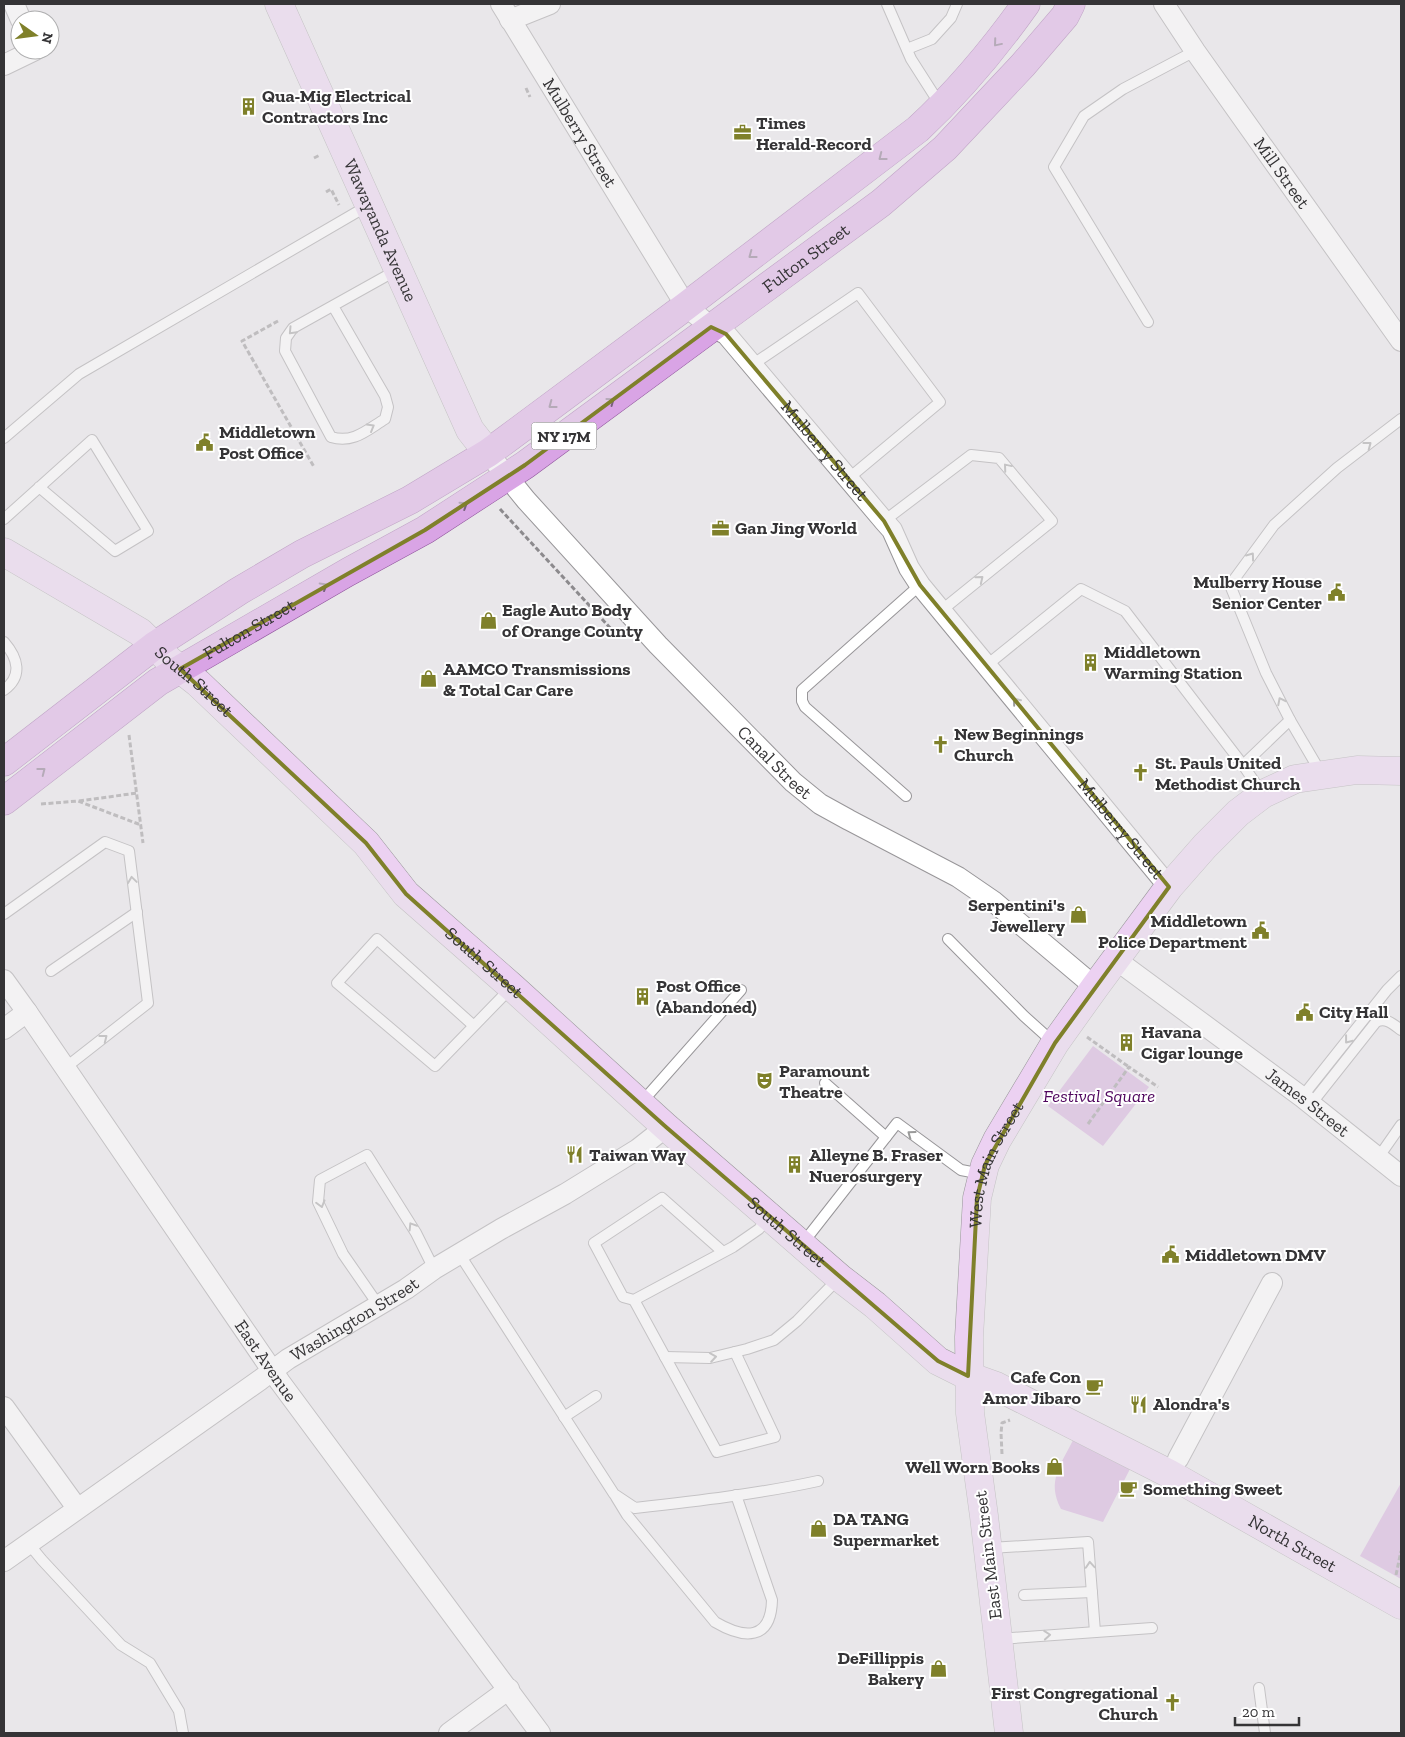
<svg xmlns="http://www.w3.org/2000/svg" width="1405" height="1737" font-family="'Zilla Slab',serif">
  <rect width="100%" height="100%" fill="#e9e7ea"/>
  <g fill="#d0a6da">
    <polygon points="1093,1046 1149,1087 1103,1146 1048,1106"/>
    <path d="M1074,1438L1130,1469L1103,1522L1061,1509C1046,1481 1061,1465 1074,1438Z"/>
    <polygon points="1401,1483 1401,1579 1360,1556"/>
  </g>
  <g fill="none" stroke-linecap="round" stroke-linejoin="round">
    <defs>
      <g id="lane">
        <polyline points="887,4 911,59 941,106"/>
        <polyline points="907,49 932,39 951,18 957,4"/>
        <path d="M333,306L385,396L388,407L385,419C367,430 353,444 331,437L285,351L286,338L293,328L397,270"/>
        <polyline points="1148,322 1054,167 1084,116 1123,89 1195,51"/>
        <polyline points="752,365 858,293 940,402 849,478"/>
        <polyline points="4,438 79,374 369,205"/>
        <polyline points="4,519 92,440 148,531 115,551 39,487"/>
        <polyline points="884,521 971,455 999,458 1052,521 942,610"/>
        <path d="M4,642C18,658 23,676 4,690"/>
        <polyline points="987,665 1081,589 1125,611 1243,765 1262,793"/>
        <polyline points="1243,765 1290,720"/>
        <polyline points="1321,773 1290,720 1266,673 1230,585 1274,525 1337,468 1401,419"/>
        <polyline points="906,796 805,707 802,701 802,690 920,585"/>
        <polyline points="4,914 105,842 129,851 148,1003 65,1068"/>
        <polyline points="948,939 1024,1016 1054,1043"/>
        <polyline points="51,971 137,912"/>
        <polyline points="474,1026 377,939 337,983 435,1066 503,996 511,988"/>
        <polyline points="825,1083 886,1137"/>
        <polyline points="1302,1097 1387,990 1401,976"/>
        <polyline points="641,1103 741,990"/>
        <path d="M1311,1104L1376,1022C1386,1017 1393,1024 1401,1030"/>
        <polyline points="1378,1158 1401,1125"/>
        <polyline points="803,1243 897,1123 961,1170 982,1174"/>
        <polyline points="723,1252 662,1198 594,1243 623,1297 634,1300 733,1247 759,1229 768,1217"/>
        <path d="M460,1255L614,1494L635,1508C697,1501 758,1494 818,1481"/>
        <polyline points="634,1300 717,1452 775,1437 735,1352"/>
        <polyline points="379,1306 343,1254 318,1202 320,1180 367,1155 416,1233 434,1269"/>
        <polyline points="665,1357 710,1358 747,1349 774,1340 797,1321 839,1278"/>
        <polyline points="564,1417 596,1396"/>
        <path d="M616,1497L627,1515L715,1622C744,1639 771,1641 772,1600L736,1495"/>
        <polyline points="28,1543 42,1560 121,1645 150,1663 179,1711 183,1733"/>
        <polyline points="990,1548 1088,1542 1095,1632"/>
        <polyline points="1024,1595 1092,1592"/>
        <polyline points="999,1639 1152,1628"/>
        <polyline points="1259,1688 1265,1733"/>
      </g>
      <g id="street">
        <polyline points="14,4 21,20"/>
        <path id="s1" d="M501,4L686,306L711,327L726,334L884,521L892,530L909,568L920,585L1169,887"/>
        <path id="s2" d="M1164,4L1195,51L1401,341"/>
        <polyline points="510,20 550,4"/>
        <polyline points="4,65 35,50"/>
        <path id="s3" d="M488,453L526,500L658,645L793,782L820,804L849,820L958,877L993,901L1095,987"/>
        <path id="s4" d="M1115,959L1302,1097L1401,1176"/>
        <path id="s5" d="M4,980L27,1012L280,1382L540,1733"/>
        <polyline points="4,1029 27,1012"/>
        <polyline points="4,1407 77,1508"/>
        <polyline points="1178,1459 1272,1283"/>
        <path id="s6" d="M4,1561L260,1380L288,1359L406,1289L434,1269L501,1229L565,1194L638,1149L666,1127"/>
        <polyline points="449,1733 509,1689"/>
      </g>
      <g id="secondary">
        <path id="s7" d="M279,4L470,430L488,453"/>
        <path id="s8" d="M4,552L140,632L170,661L198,683L366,843L406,894L512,987L666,1127L840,1278L875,1305L938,1361L968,1376L996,1386L1168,1473L1401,1605"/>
        <path id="s9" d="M1009,1733L984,1516L970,1413L969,1337L977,1198L985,1165L997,1140L1055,1043L1095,987L1169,887L1205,846L1238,813L1263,794L1295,779L1357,770L1401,771"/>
      </g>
      <g id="primary">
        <path d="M4,762L154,646L239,591L302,554L410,500L488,453L507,439L686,306L918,129C959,91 994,49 1026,4"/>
        <path id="s10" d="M4,801L158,682L348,572L425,530L525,465L881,203L945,148L1023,65L1065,16L1071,4"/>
      </g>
    </defs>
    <use href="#lane" stroke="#989699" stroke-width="12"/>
    <use href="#street" stroke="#989699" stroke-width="22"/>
    <use href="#secondary" stroke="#989699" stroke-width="29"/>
    <use href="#primary" stroke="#8f559c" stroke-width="29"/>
    <g stroke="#8c8a8d" stroke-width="3" stroke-dasharray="5 2.5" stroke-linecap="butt">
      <polyline points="526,88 530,97"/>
      <polyline points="314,158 320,155"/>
      <polyline points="326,192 331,189 339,205"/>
      <polyline points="278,321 242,341 314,467"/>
      <polyline points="500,509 613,631"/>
      <polyline points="129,735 143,843"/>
      <polyline points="79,801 137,793"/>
      <polyline points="41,804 78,801 141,825"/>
      <polyline points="1087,1037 1129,1067"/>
      <polyline points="1088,1124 1129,1067 1158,1087"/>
      <polyline points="1002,1454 1001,1433 1002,1423 1010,1420"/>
      <polyline points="1396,1575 1401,1551"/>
    </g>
    <use href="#lane" stroke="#fff" stroke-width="10"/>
    <use href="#street" stroke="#fff" stroke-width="20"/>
    <use href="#secondary" stroke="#ecd1f2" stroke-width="28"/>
    <use href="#primary" stroke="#d9a4e5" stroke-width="28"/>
  </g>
  <defs><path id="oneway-chevron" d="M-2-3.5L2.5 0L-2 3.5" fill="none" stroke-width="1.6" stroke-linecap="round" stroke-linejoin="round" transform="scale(1.25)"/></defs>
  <g stroke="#77617c">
    <use href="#oneway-chevron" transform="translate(997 43) rotate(130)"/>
    <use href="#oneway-chevron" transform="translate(882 157) rotate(142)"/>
    <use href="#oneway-chevron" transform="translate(752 255) rotate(143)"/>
    <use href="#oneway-chevron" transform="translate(611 401) rotate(-36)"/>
    <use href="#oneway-chevron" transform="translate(552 405) rotate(143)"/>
    <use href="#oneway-chevron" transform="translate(464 505) rotate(-33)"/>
    <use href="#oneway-chevron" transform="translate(324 586) rotate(-30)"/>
    <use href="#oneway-chevron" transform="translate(42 771) rotate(-38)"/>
  </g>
  <g stroke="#9a9a9a">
    <use href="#oneway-chevron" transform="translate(292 331) rotate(133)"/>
    <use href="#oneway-chevron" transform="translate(371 427) rotate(-30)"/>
    <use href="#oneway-chevron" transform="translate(1368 445) rotate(-37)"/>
    <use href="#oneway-chevron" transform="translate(1007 467) rotate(-130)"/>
    <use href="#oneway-chevron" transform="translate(1251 556) rotate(-54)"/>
    <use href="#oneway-chevron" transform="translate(980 579) rotate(-39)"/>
    <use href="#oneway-chevron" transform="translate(1016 701) rotate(-129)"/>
    <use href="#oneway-chevron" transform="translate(1281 701) rotate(-117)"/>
    <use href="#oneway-chevron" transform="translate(132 880) rotate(-98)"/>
    <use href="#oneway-chevron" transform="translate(104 1038) rotate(-38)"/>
    <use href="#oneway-chevron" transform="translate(1348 1040) rotate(128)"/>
    <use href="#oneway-chevron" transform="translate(911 1134) rotate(-144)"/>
    <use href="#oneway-chevron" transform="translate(321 1204) rotate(74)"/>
    <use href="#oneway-chevron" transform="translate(412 1226) rotate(-122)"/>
    <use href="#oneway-chevron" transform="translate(713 1357) rotate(-9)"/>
    <use href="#oneway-chevron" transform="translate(1090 1565) rotate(-94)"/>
    <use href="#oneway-chevron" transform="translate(1047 1635) rotate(-5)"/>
  </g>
  <path d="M0 0H1405V1737H0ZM711,327L726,334L884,521L920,585L1169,887L1055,1043L985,1165L977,1198L968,1376L938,1361L666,1127L406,894L366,843L180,669L425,530L525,465Z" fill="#e9e7ea" fill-opacity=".55" fill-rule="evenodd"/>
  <path fill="none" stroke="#7f802a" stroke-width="4" stroke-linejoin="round" d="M711,327L726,334L884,521L920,585L1169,887L1055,1043L985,1165L977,1198L968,1376L938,1361L666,1127L406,894L366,843L180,669L425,530L525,465Z"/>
  <defs>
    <symbol id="building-bare" viewBox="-9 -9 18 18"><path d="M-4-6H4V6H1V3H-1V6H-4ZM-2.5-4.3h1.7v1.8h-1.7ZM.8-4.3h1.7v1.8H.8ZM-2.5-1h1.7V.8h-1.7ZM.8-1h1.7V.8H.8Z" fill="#7f802a" stroke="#fff" stroke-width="2.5" paint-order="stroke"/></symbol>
    <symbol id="office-bare" viewBox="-9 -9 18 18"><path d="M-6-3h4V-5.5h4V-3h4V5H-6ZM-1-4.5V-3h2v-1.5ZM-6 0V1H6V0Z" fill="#7f802a" stroke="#fff" stroke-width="2.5" paint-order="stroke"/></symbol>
    <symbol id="civic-bare" viewBox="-9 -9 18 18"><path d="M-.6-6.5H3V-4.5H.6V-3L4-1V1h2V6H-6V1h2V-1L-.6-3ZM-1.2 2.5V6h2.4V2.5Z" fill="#7f802a" stroke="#fff" stroke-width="2.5" paint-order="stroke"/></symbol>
    <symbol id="shop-bare" viewBox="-9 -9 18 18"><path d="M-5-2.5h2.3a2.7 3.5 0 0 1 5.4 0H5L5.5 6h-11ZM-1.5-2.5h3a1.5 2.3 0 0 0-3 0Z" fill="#7f802a" stroke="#fff" stroke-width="2.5" paint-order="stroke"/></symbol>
    <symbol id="church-bare" viewBox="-9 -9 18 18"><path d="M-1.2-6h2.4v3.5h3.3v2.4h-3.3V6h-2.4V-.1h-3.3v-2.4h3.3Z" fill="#7f802a" stroke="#fff" stroke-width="2.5" paint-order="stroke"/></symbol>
    <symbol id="theatre-bare" viewBox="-9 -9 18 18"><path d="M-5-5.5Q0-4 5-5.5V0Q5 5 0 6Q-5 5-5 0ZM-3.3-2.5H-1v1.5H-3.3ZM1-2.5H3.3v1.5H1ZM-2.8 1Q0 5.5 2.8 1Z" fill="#7f802a" stroke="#fff" stroke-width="2.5" paint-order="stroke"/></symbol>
    <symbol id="restaurant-bare" viewBox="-9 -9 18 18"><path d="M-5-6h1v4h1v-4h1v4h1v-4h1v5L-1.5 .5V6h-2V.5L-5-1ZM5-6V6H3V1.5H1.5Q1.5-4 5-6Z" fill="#7f802a" stroke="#fff" stroke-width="2.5" paint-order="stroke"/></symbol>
    <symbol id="cafe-bare" viewBox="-9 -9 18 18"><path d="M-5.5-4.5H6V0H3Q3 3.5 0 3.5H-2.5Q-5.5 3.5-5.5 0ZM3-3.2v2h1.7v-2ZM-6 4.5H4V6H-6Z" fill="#7f802a" stroke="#fff" stroke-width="2.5" paint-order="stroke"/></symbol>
  </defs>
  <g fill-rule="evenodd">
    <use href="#building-bare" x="236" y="94" width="25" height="25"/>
    <use href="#office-bare" x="730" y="120" width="25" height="25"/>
    <use href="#civic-bare" x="192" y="430" width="25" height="25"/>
    <use href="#office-bare" x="708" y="516" width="25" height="25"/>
    <use href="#civic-bare" x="1324" y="580" width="25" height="25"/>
    <use href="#shop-bare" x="476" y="608" width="25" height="25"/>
    <use href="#building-bare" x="1078" y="650" width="25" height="25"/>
    <use href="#shop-bare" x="416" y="666" width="25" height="25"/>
    <use href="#church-bare" x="928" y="732" width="25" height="25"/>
    <use href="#church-bare" x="1128" y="760" width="25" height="25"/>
    <use href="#shop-bare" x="1066" y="902" width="25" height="25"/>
    <use href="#civic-bare" x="1248" y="918" width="25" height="25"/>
    <use href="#building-bare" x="630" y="984" width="25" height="25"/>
    <use href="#civic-bare" x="1292" y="1000" width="25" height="25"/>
    <use href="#building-bare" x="1114" y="1030" width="25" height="25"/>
    <use href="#theatre-bare" x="752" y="1068" width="25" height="25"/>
    <use href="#restaurant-bare" x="562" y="1142" width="25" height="25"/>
    <use href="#building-bare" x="782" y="1152" width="25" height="25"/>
    <use href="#civic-bare" x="1158" y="1242" width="25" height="25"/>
    <use href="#cafe-bare" x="1082" y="1374" width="25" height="25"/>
    <use href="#restaurant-bare" x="1126" y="1392" width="25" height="25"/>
    <use href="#shop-bare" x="1042" y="1454" width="25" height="25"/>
    <use href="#cafe-bare" x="1116" y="1476" width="25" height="25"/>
    <use href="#shop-bare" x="806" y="1516" width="25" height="25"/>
    <use href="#shop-bare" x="926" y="1656" width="25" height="25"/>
    <use href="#church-bare" x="1160" y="1690" width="25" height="25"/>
  </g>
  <g text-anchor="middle" stroke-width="4" stroke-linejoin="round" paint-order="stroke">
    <rect fill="#fff" stroke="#727172" stroke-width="1" x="531.5" y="422.5" width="65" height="27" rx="4"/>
    <g font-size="16" font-weight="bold" fill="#353436">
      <text x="564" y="442">NY 17M</text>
    </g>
    <g font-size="18" font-weight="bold" fill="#353436" stroke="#fff" text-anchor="start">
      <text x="262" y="102">Qua-Mig Electrical<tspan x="262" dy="21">Contractors Inc</tspan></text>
      <text x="756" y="129">Times<tspan x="756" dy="21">Herald-Record</tspan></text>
      <text x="219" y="438">Middletown<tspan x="219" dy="21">Post Office</tspan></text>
      <text x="735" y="534">Gan Jing World</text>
      <text x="1322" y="588" text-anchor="end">Mulberry House<tspan x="1322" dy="21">Senior Center</tspan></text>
      <text x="502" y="616">Eagle Auto Body<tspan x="502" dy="21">of Orange County</tspan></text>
      <text x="1104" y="658">Middletown<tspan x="1104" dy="21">Warming Station</tspan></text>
      <text x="443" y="675">AAMCO Transmissions<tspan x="443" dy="21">&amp; Total Car Care</tspan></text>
      <text x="954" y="740">New Beginnings<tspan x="954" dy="21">Church</tspan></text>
      <text x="1155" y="769">St. Pauls United<tspan x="1155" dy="21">Methodist Church</tspan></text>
      <text x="1065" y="911" text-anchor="end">Serpentini's<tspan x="1065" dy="21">Jewellery</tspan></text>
      <text x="1247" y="927" text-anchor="end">Middletown<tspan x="1247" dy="21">Police Department</tspan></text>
      <text x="656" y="992">Post Office<tspan x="656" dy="21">(Abandoned)</tspan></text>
      <text x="1319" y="1018">City Hall</text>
      <text x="1141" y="1038">Havana<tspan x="1141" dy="21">Cigar lounge</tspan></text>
      <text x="779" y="1077">Paramount<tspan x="779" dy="21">Theatre</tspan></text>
      <text x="589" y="1161">Taiwan Way</text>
      <text x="809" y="1161">Alleyne B. Fraser<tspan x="809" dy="21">Nuerosurgery</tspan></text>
      <text x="1185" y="1261">Middletown DMV</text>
      <text x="1081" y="1383" text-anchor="end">Cafe Con<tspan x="1081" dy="21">Amor Jibaro</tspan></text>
      <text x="1153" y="1410">Alondra's</text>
      <text x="1040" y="1473" text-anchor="end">Well Worn Books</text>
      <text x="1143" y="1495">Something Sweet</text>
      <text x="833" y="1525">DA TANG<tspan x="833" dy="21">Supermarket</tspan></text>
      <text x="924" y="1664" text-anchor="end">DeFillippis<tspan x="924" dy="21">Bakery</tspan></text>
      <text x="1158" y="1699" text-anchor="end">First Congregational<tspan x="1158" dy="21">Church</tspan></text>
    </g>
    <g font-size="18" fill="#353436" stroke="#fff">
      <text dy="6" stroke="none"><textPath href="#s1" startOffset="151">Mulberry Street</textPath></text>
      <text dy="6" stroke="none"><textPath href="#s2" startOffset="206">Mill Street</textPath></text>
      <text dy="6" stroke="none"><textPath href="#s7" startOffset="248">Wawayanda Avenue</textPath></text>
      <text dy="6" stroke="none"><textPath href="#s10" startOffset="970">Fulton Street</textPath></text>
      <text dy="6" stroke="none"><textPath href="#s1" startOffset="556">Mulberry Street</textPath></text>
      <text dy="6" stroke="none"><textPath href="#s10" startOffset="300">Fulton Street</textPath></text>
      <text dy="6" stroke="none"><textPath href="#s8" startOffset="231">South Street</textPath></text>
      <text dy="6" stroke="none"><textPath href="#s3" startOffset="422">Canal Street</textPath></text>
      <text dy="6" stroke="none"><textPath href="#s1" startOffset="1038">Mulberry Street</textPath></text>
      <text dy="6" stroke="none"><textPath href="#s8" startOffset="636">South Street</textPath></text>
      <text dy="6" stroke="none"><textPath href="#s4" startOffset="240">James Street</textPath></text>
      <text dy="6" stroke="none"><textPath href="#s9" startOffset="575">West Main Street</textPath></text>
      <text dy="6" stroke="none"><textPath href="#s8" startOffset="1041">South Street</textPath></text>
      <text dy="6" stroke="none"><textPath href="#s6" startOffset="426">Washington Street</textPath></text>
      <text dy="6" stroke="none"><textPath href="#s5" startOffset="462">East Avenue</textPath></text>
      <text dy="6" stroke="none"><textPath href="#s8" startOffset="1639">North Street</textPath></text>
      <text transform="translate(988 1555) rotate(-97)" y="6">East Main Street</text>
    </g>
    <g font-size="18" font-style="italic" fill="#50065e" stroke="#fff">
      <text x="1099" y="1102">Festival Square</text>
    </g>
  </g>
  <rect width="1405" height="1737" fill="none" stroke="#353436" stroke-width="10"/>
  <g transform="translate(35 35) rotate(104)"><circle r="24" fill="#ffffff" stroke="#aeaeaf"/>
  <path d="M0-4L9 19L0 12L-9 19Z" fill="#7f802a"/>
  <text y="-8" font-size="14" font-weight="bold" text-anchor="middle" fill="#353436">N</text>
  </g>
  <path d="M1235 1717v8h64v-8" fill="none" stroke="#353436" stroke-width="2.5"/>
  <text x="1242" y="1717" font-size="15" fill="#353436" stroke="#ffffff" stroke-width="4" paint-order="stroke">20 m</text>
</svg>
